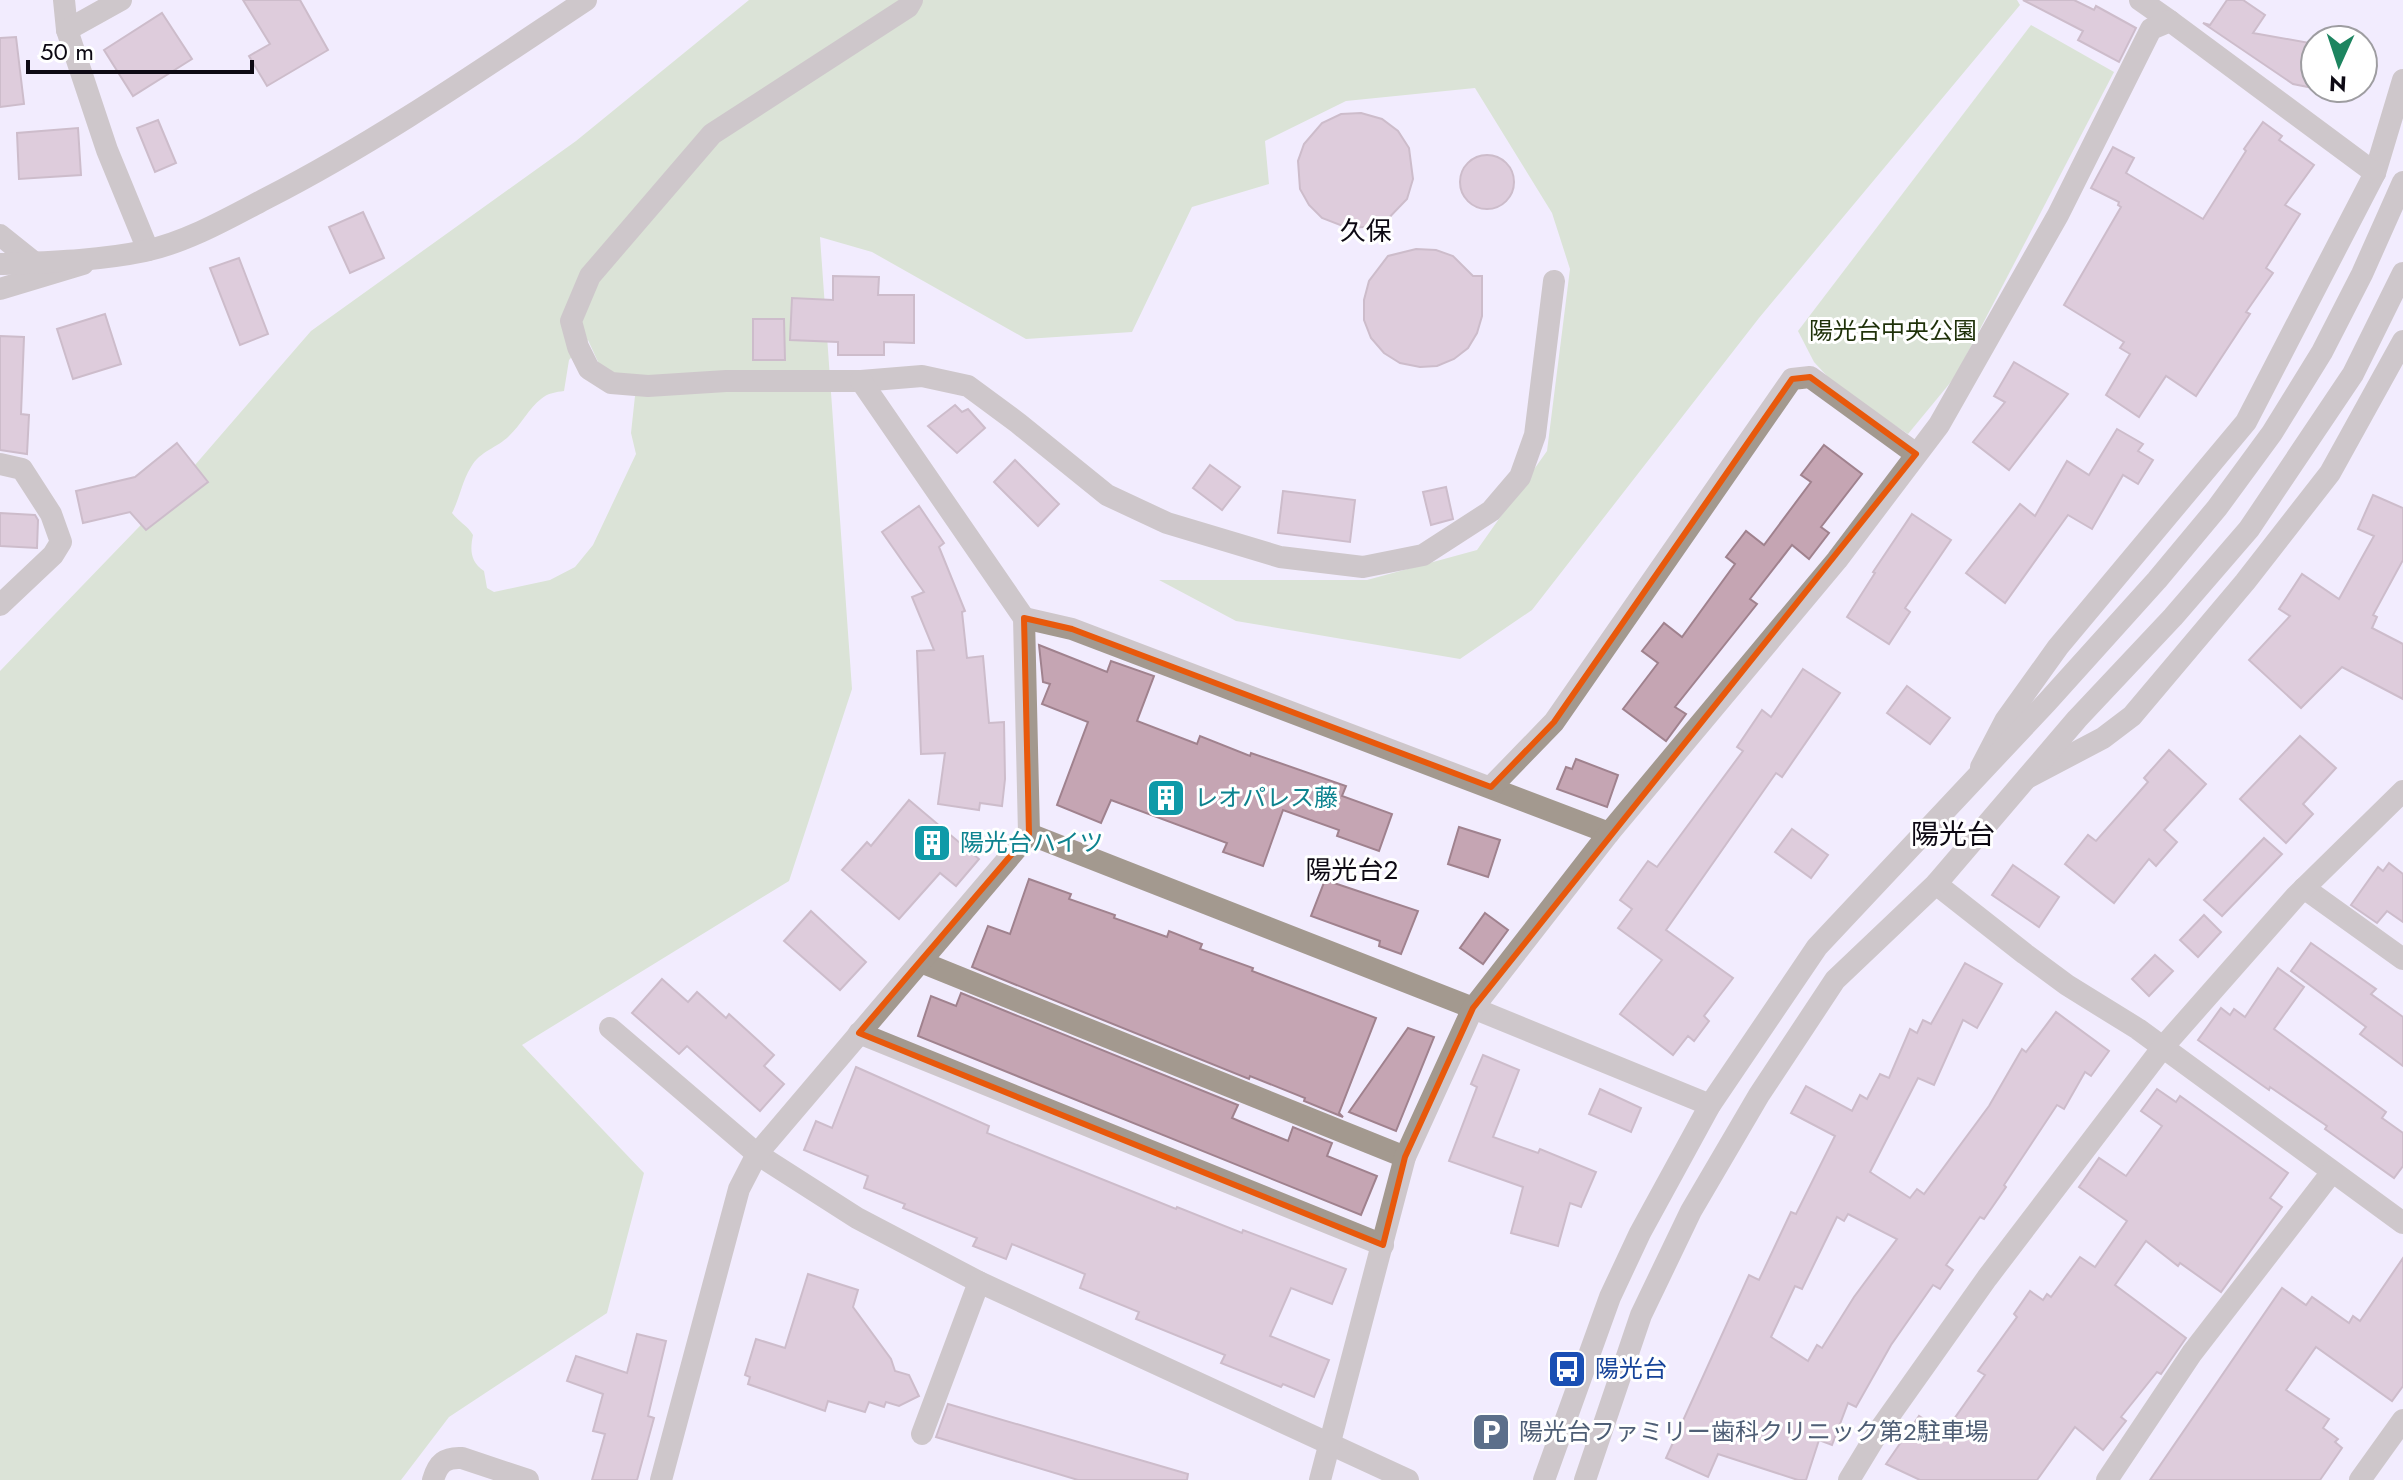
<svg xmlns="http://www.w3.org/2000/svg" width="2403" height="1480" font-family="Jost,'Noto Sans JP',sans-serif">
  <rect width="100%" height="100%" fill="#f2ecfe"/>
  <g fill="#bed8a8" fill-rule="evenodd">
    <path d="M749,0H2017L2020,5L1759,318L1532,610L1460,659L1236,621L1159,580H1367L1477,550L1547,451L1570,269L1552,213L1475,88L1346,101L1265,141L1269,184L1192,207L1132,332L1026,339L872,252L820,237L852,689L789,881L522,1045L644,1173L607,1313L449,1417L401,1480H0V671L163,502L311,331L576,141ZM588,340L599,364L633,391L635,396L631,433L636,454L593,545L575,567L550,580L494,592L487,588L484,571C470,561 470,550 473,535C467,525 459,522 452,513C460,498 462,481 471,467C480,451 497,448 509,436C520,426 530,407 541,399C548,393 556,392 564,391L569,360Z"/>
    <polygon points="2031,25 2114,72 1955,377 1908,434 1839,389 1814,362 1798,331"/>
  </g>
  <g fill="#c5a5b3" stroke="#a0828e" stroke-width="2" fill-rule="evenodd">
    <polygon points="243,0 300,0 328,50 267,86 249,56 270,44"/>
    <polygon points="2023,0 2074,0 2094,10 2096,6 2136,28 2119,62 2078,40 2083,31"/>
    <polygon points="2227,0 2243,0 2265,15 2253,33 2315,44 2308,87 2293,84 2203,23 2210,25"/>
    <polygon points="162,13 192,59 133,96 104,50"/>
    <polygon points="16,37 24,104 0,107 0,38"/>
    <polygon points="1361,113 1382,119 1398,131 1409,148 1413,179 1407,199 1381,226 1348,228 1322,218 1309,205 1300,189 1298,161 1304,144 1322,123 1341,114"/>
    <polygon points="158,120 176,163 155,172 137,128"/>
    <polygon points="2263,122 2282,136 2279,140 2314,165 2285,205 2300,214 2266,268 2273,273 2246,312 2250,314 2196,396 2166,376 2139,417 2106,395 2130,354 2120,348 2124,342 2064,305 2121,207 2118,205 2119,202 2091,188 2113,147 2134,158 2126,173 2203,219 2246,151 2244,149"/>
    <polygon points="78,128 81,175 19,179 17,133"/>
    <circle cx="1487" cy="182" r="27"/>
    <polygon points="363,212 384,258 350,273 329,227"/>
    <polygon points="1416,249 1436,250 1453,256 1473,276 1482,276 1482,316 1477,333 1468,348 1454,359 1437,366 1420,367 1400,363 1384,353 1371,338 1364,320 1364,300 1369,281 1388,256"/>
    <polygon points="239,258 268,334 240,345 210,268"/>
    <polygon points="833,276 879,277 878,295 914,295 914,343 884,342 884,355 838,355 838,342 790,340 792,298 833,300"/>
    <polygon points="105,314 121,364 73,379 57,329"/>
    <polygon points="753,319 784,319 785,360 753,360"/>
    <polygon points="0,336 24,337 21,414 29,415 27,454 0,450"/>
    <polygon points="2014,362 2068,394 2009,470 1973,442 2005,402 1994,396"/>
    <polygon points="955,405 962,412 968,409 985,428 957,453 928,426"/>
    <polygon points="2117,429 2143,444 2138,451 2153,460 2138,484 2123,475 2092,529 2068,515 2005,603 1966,573 2020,504 2035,516 2067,461 2089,475"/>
    <polygon points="177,443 208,482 146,530 130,512 83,523 76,491 135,477"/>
    <polygon points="1824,445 1862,474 1821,527 1829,533 1809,559 1792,545 1750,599 1757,604 1675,707 1686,714 1666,741 1623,709 1658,663 1642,651 1664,623 1682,637 1735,564 1726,557 1746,531 1764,545 1811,482 1801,475"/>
    <polygon points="1015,460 1059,504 1038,526 994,482"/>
    <polygon points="1210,465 1240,487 1222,510 1193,488"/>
    <polygon points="1446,487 1453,519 1431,525 1423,492"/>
    <polygon points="1283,491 1355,500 1350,542 1278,533"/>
    <polygon points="2373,495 2403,508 2403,560 2373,615 2377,617 2372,628 2403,644 2403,699 2342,667 2301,708 2249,660 2290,616 2279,609 2302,574 2339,599 2374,536 2358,529"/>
    <polygon points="919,506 944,543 939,547 965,611 962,612 967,658 983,656 989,723 1004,722 1005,779 1002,806 980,803 979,810 938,804 945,753 921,754 917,651 934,650 912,597 924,592 882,532"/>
    <polygon points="0,513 35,515 38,520 37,548 0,546"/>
    <polygon points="1912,514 1951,540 1905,608 1910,612 1889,644 1847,617 1875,573 1873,572"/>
    <polygon points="1039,645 1107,672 1111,661 1154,676 1137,721 1197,744 1200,736 1250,756 1251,753 1346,786 1342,796 1392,814 1379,851 1337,836 1339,830 1283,810 1263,866 1223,852 1227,843 1111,800 1101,823 1057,805 1088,722 1042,704 1050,684 1043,682"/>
    <polygon points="1803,669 1840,693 1782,777 1776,773 1666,930 1733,978 1704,1016 1709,1021 1694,1041 1688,1036 1673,1055 1620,1014 1662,960 1618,928 1632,909 1620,900 1648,861 1657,867 1743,751 1737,747 1762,710 1771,717"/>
    <polygon points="1907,686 1950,718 1930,744 1887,713"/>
    <polygon points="2300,736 2336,768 2303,804 2313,814 2286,843 2240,799"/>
    <polygon points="2169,750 2206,784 2164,830 2177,842 2156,866 2149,859 2114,903 2065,864 2088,835 2096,841 2148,782 2144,778"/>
    <polygon points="1576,759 1618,775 1607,807 1557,789 1566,767 1572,769"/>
    <polygon points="909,800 979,859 956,886 940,873 899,919 842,870 867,842 871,846"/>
    <polygon points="1459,827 1500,840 1488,877 1448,864"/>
    <polygon points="1792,829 1828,855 1811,878 1775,852"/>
    <polygon points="2264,838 2282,854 2222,916 2204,900"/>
    <polygon points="2389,863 2403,874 2403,922 2387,911 2377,923 2351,905 2378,867 2383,871"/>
    <polygon points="2013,865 2059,897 2039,927 1992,895"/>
    <polygon points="1029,879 1071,894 1069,899 1115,915 1114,918 1167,937 1169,931 1202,944 1200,949 1253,968 1252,971 1376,1018 1339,1113 1343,1117 1304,1101 1305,1098 1250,1076 1249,1079 972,967 988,926 1010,934"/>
    <polygon points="1325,880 1418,911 1401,954 1379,946 1380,941 1311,916"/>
    <polygon points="811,911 866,962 840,990 784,941"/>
    <polygon points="1485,913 1508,930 1483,964 1460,948"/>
    <polygon points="2204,915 2221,932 2198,957 2180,940"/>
    <polygon points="2311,943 2376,989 2371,994 2403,1017 2403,1066 2360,1034 2366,1027 2291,971"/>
    <polygon points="2155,955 2173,971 2149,996 2132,979"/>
    <path d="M1965,963L2002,984L1977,1028L1963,1020L1934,1085L1918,1078L1870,1172L1910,1198L1917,1189L1924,1194L1989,1106L2022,1049L2026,1052L2056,1012L2109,1051L2091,1076L2085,1072L2064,1109L2057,1105L2004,1185L2006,1187L1984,1219L1980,1217L1946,1265L1953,1270L1940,1289L1933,1285L1891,1345L1856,1407L1848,1403L1832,1445L1819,1440L1806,1480H1798L1718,1454L1708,1477L1666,1458L1749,1275L1759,1280L1791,1212L1796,1214L1835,1136L1791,1113L1806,1086L1852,1111L1860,1095L1867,1099L1880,1074L1889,1078L1910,1029L1917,1033L1923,1020L1931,1024ZM1848,1214L1897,1239L1854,1297L1822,1348L1817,1345L1808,1361L1771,1337L1795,1286L1802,1289L1837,1217L1844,1221Z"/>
    <polygon points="2278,968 2304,987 2274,1029 2386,1112 2382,1118 2403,1133 2403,1166 2394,1178 2325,1129 2327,1126 2270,1087 2269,1090 2198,1040 2221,1008 2230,1015 2234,1009 2245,1017"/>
    <polygon points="662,979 688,1002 697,992 726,1018 729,1014 774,1055 764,1066 784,1084 760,1111 687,1046 679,1054 632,1013"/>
    <polygon points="961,993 1238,1105 1232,1118 1239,1121 1288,1141 1293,1127 1332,1143 1327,1156 1377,1176 1361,1215 918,1036 931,996 956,1006"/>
    <polygon points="1408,1028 1434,1037 1396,1131 1349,1112"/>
    <polygon points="1483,1055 1519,1070 1493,1137 1538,1153 1540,1149 1596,1172 1581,1207 1570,1203 1558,1246 1511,1233 1523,1187 1449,1161 1477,1087 1471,1084"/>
    <polygon points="856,1067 989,1126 987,1133 1176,1209 1177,1207 1242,1233 1243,1230 1346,1269 1332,1304 1291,1288 1270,1336 1329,1360 1314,1397 1283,1384 1281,1387 1221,1363 1225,1355 1136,1319 1139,1312 1080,1288 1085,1274 1012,1244 1006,1259 973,1246 977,1238 903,1208 905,1204 864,1188 868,1176 804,1150 816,1121 832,1128"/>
    <polygon points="1600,1089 1641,1108 1631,1132 1589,1114"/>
    <polygon points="2157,1089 2176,1102 2180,1096 2288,1173 2270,1198 2282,1207 2221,1292 2180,1263 2178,1266 2146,1241 2115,1285 2186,1338 2161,1374 2157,1372 2121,1417 2126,1421 2103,1450 2075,1427 2037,1480 1920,1480 1886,1464 1919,1416 1944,1433 1985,1375 1978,1371 2017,1317 2014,1314 2030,1291 2043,1300 2047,1294 2051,1297 2080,1257 2095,1267 2127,1221 2079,1187 2099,1158 2126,1176 2162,1126 2141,1111"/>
    <polygon points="2403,1258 2403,1386 2392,1401 2316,1347 2286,1390 2329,1419 2323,1428 2338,1439 2335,1442 2342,1448 2320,1480 2150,1480 2282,1288 2306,1305 2312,1297 2349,1323 2353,1316 2360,1321"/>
    <polygon points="808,1274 858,1290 853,1307 891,1359 895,1371 909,1375 919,1396 899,1406 886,1402 884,1407 869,1402 865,1412 828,1401 825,1411 748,1384 750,1377 745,1375 756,1339 785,1348"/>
    <polygon points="637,1334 666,1341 648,1416 654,1418 637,1480 592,1480 605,1434 593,1431 603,1394 567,1381 576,1356 627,1373"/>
    <polygon points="948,1404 1188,1474 1187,1480 1078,1480 936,1437"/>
  </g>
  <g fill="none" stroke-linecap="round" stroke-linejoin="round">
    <g stroke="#a3998f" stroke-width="22">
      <polyline points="64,0 67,30 107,150 148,250"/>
      <polyline points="912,0 908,7 712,134 590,276 571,321 578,347 589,369 611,383 648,386 726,381 861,381 922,376 968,386 1018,423 1107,495 1167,523 1280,557 1363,567 1423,555 1491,511 1520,477 1535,435 1554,281"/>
      <polyline points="2140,0 2170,21"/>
      <polyline points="67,30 121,0"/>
      <polyline points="0,235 35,263"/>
      <polyline points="0,289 83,264"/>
      <polyline points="0,464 22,469 51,514 61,542 53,555 0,605"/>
      <polyline points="1024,618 1072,629 1609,833"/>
      <polyline points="1981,767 2005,721 2058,647 2246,422 2375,173 2403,80"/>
      <polyline points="2027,778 2103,738 2132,716 2245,582 2330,473 2403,341"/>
      <polyline points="1491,787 1554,722 1792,379 1810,377 1916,454"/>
      <polyline points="1029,834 1473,1008 1710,1105"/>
      <polyline points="1936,884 2025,954 2067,985 2138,1029 2403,1223"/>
      <polyline points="2304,888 2403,959"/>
      <polyline points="921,962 1405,1157"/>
      <polyline points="610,1028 757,1154 857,1218 979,1282 1408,1480"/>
      <polyline points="859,1033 1383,1245"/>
      <polyline points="922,1434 979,1282"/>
      <path d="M433,1480C438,1463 445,1457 462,1458L528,1480"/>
      <polyline points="661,1480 739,1189 757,1154 1029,834 1024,618 861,381"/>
      <polyline points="1320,1480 1405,1157 1473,1008 1609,833 1837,560 1939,425 2058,215 2151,29 2170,21 2375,173"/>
      <polyline points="1849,1480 1880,1429 1987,1278 2163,1047 2296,896 2403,791"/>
      <polyline points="2107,1480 2192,1353 2332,1172"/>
      <polyline points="2360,1480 2403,1420"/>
    </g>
    <g stroke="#a3998f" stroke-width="22">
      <path d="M0,264C48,262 97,261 145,251C187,242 229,218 267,198C378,141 482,69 586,0"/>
      <polyline points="1544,1480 1610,1297 1640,1233 1710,1105 1817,947 2047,702 2157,580 2217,508 2272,433 2322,352 2362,274 2403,182"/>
      <polyline points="1585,1480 1641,1315 1691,1211 1759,1095 1835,980 1936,884 2077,719 2173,617 2249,529 2353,374 2403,273"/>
    </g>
  </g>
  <path d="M0 0H2403V1480H0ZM1810,377L1916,454L1473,1008L1405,1157L1383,1245L859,1033L1029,834L1024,618L1072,629L1491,787L1554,722L1792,379Z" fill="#f2ecfe" fill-opacity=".55" fill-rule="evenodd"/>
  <path fill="none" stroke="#e8590c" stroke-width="6" stroke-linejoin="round" d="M1810,377L1916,454L1473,1008L1405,1157L1383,1245L859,1033L1029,834L1024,618L1072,629L1491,787L1554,722L1792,379Z"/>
  <defs>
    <symbol id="building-square" viewBox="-11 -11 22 22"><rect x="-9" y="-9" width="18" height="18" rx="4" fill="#0f9aa8" stroke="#fff"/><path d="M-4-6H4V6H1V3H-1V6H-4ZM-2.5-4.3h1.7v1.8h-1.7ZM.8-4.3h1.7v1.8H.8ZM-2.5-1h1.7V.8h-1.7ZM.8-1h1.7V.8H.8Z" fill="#fff"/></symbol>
    <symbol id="bus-square" viewBox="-11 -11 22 22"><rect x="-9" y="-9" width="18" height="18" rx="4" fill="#1a4fb4" stroke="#fff"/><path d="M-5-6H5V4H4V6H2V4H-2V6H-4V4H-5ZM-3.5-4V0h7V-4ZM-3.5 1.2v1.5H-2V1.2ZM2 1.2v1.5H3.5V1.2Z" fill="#fff"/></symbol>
    <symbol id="parking-square" viewBox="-11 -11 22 22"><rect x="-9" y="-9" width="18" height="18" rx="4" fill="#5c6f8a" stroke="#fff"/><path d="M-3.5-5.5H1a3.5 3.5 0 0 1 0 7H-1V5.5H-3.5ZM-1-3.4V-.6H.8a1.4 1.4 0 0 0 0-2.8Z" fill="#fff"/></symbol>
  </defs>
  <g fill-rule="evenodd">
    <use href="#building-square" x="1144" y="776" width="44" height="44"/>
    <use href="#building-square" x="910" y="821" width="44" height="44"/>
    <use href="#bus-square" x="1545" y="1347" width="44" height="44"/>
    <use href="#parking-square" x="1469" y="1410" width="44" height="44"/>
  </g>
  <g text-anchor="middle" stroke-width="6" stroke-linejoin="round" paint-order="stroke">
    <g font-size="24" fill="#1f3109" stroke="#fff">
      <text x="1893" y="339">陽光台中央公園</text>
    </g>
    <g font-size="24" fill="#0d838f" stroke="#fff" text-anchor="start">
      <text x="1194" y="806">レオパレス藤</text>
      <text x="960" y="851">陽光台ハイツ</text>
    </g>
    <g font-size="24" fill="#164399" stroke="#fff" text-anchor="start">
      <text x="1595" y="1377">陽光台</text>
    </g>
    <g font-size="24" fill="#4e5e75" stroke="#fff" text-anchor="start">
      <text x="1519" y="1440">陽光台ファミリー歯科クリニック第2駐車場</text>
    </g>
    <g font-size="26" fill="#0d0913" stroke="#fff">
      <text x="1366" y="240">久保</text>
      <text x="1352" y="879">陽光台2</text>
    </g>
    <g font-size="28" fill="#0d0913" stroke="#fff">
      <text x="1953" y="844">陽光台</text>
    </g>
  </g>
  <g transform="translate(2339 64) rotate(183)"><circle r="38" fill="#ffffff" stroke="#9e9da1" stroke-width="2"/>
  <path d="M0-6L14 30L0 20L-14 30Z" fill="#1d8560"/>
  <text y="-12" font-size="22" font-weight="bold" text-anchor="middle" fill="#0d0913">N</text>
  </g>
  <path d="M28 60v12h224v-12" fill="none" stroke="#0d0913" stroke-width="4"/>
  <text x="40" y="60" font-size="24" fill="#0d0913" stroke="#ffffff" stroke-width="6" paint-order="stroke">50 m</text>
</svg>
